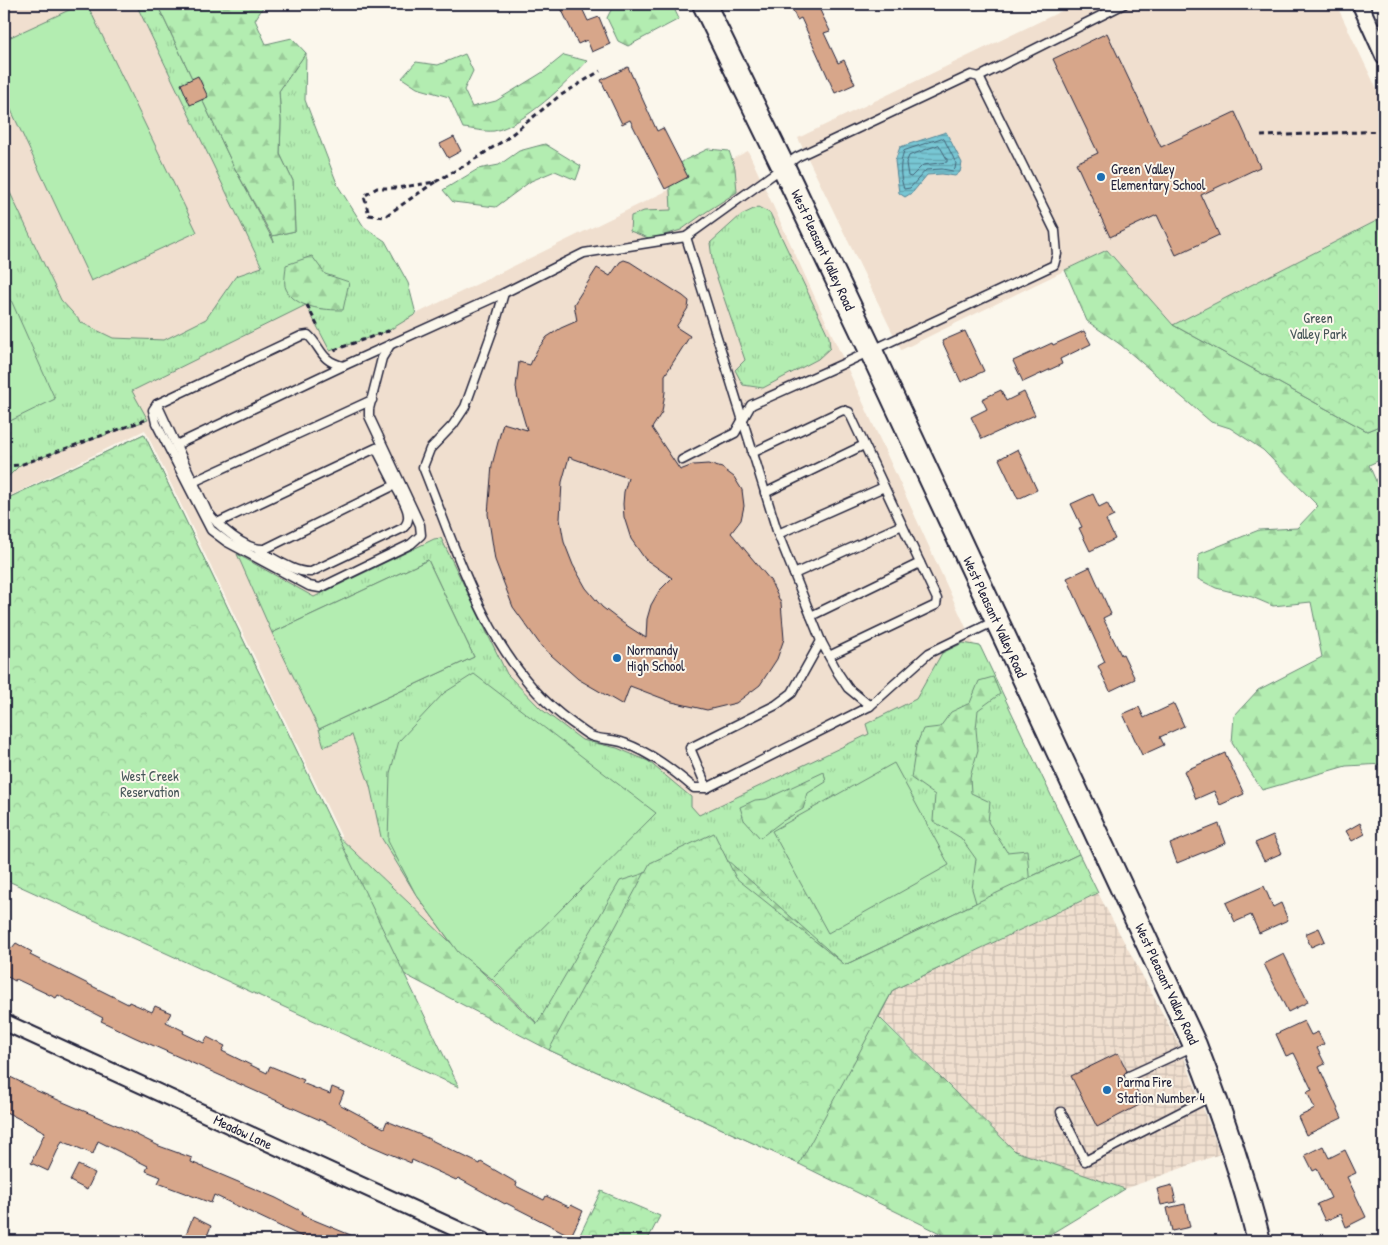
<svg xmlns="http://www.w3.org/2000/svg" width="1388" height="1245" font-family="'Patrick Hand',sans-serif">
  <defs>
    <pattern id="industrial-grid" width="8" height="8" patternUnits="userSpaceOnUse" patternTransform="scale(1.25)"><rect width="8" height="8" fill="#f0dfcf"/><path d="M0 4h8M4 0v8" fill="none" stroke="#cebfb3"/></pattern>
    <pattern id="grass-tufts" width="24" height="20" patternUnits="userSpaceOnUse" patternTransform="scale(1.25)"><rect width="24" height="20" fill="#b3edb1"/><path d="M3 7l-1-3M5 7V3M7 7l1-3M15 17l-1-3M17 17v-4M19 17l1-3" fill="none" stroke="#9acb99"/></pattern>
    <pattern id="forest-firs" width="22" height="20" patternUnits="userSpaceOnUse" patternTransform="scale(1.25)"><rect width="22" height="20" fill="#b3edb1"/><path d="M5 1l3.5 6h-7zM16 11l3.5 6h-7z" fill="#9acb99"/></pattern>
    <pattern id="park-crowns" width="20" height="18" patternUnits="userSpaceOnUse" patternTransform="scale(1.25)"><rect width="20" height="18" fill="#b3edb1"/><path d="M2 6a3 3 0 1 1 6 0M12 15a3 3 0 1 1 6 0" fill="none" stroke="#9acb99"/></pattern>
    <pattern id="water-rules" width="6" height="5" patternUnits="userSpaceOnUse" patternTransform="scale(1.25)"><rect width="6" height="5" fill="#78c7d4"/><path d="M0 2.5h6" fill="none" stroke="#62a1ad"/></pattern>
  </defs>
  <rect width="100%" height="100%" fill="#fbf7ec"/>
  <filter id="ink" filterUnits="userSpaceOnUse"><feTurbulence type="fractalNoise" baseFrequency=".02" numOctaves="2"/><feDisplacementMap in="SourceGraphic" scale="10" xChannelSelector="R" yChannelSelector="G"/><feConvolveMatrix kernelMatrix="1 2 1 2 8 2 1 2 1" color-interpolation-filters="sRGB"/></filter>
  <g filter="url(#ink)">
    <g fill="#f0dfcf">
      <polygon points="4,4 178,4 416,314 748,151 1066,846 538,1024 345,844 145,430 4,499"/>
      <polygon points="1076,4 1336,4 1384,104 1384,217 1173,325 1107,250 901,350 798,138"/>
    </g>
    <polygon fill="url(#industrial-grid)" points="1098,893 1179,1044 1220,1154 1125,1189 1015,1151 879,1016 893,990"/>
    <g fill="url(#grass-tufts)" stroke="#6a8876">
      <polygon points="136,4 157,4 233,165 274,242 272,236 295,231 293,181 280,154 281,121 279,91 306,53 305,100 338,186 364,227 385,241 408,283 416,314 388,331 330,351 306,305 132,391 148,420 20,465 4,481 4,180 61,300 82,323 113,338 164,340 206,319 236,276 262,267"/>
      <polygon points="758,207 770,213 829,337 830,348 818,359 763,388 743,385 735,370 745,360 713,266 710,243 741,215"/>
      <polygon points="441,538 507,674 541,709 582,740 617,748 648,761 691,797 691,806 699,815 869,734 866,724 916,699 942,653 963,643 980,646 1079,854 845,965 582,970 538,1024 492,979 458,952 415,893 381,837 370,786 352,735 324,747 319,729 474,657 428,560 272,633 237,554 314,597 434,539"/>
    </g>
    <g fill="url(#forest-firs)" stroke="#6a8876">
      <polygon points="157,4 265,4 255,20 266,44 292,38 306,53 279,91 281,121 280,154 293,181 295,231 272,236 233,165"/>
      <polygon points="614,4 672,4 679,19 628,46 618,41 607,18"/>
      <path d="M465,54L473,71L464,90L472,107L496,101L543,72L564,55L587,61C567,83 524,125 494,131C485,132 473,129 463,128L449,97L417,88L402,78L416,62L438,65Z"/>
      <polygon points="545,144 581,166 576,180 555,171 531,181 496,207 453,202 443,190 478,169 499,165 519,151"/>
      <polygon points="708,149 729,151 735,168 737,192 706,212 681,230 651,239 630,231 631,216 644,211 671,210 669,172 685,160"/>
      <polygon points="1107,250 1173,325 1367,431 1384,424 1384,458 1369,465 1382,495 1384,496 1384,764 1346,766 1262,790 1232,743 1234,716 1258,690 1322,657 1311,602 1273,606 1252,597 1216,588 1198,579 1199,554 1259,530 1297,528 1318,506 1263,450 1230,428 1211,422 1121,345 1087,321 1065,270"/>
      <path d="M312,256L325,274L349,282L343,310C324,310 295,308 286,289C283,283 286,272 286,265Z"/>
      <polygon points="144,434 337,835 537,1024 620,881 652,871 708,843 845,965 949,916 967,955 893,990 879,1017 1015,1151 1125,1189 1039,1241 956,1241 799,1164 549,1050 404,974 4,500"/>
      <polygon points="993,677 1000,694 978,710 976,729 978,750 970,777 971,793 990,802 988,822 1007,852 1027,850 1031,900 979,913 972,889 976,859 961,838 933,821 935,795 911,778 916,746 923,729 940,727 951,712 970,703 979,681"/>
      <polygon points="824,772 826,782 808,793 803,809 781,822 760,838 744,820 740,807 755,800 766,799"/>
    </g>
    <g fill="url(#park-crowns)" stroke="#6a8876">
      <polygon points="1384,217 1384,424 1367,431 1173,325"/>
      <polygon points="144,434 459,1087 4,879 4,500"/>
      <polygon points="714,833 736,878 845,965 1079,854 1098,893 893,990 799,1164 549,1050 650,863"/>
      <polygon points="601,1191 660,1216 647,1241 577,1241"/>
    </g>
    <g fill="#b3edb1" stroke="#6a8876">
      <polygon points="82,4 87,4 197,232 91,281 4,95 4,40"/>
      <polygon points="11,300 55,399 4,424 4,304"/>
      <polygon points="428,560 474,657 319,729 272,633"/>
      <polygon points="474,674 656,813 492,979 458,952 415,893 388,841 390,773 399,741 444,693"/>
      <polygon points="894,763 949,865 828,933 772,831"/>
    </g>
    <polygon fill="url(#water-rules)" stroke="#568597" points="946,132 962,163 960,172 955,176 942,174 927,175 913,192 905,197 899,193 895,161 900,147"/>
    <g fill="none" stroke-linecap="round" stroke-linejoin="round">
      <g stroke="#446478" stroke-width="1">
        <path d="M942,138L944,139L956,163L955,169L953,171L942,169L926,170L910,188L904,189C900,177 899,164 904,151Z"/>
        <polygon points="939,145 947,159 947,162 923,165 911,177 908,176 906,163 909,156"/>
      </g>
    </g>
    <g fill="#d7a68a" stroke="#22223b" fill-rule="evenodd">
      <polygon points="559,4 580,4 588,21 599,17 610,44 592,52 587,40 578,44"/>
      <polygon points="790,4 817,4 830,31 824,33 838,63 844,60 855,84 835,93 801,18 797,20"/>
      <polygon points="1107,33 1161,147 1235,112 1260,167 1201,195 1219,235 1176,255 1157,215 1110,237 1076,163 1098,153 1053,59"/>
      <polygon points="628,67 657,131 663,128 688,177 665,189 630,120 622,124 601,80"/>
      <polygon points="198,76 208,97 190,105 181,84"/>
      <polygon points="454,137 461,151 448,158 440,144"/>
      <path d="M624,260L630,262L683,296L689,301L688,308L676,327L690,336L665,375V392L662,412L652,428L680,470L693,465L708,464L722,468L734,477L742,490L744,506L741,520L731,533L770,580L781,603L784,639L777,659L760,685L736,703L707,710L672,702L630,686L623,705L578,679L542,647L513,607L495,560L488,514L492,465L503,423L527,430L518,399L516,387L519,362L530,365L537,350L547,337L561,328L577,321L574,304L597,268L610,276L620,262ZM569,457L628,478L624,492L623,504L624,517L631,539L645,559L672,578L659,591L651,605L647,619L646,638L623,623L602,607L586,588L573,565L564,542L560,519L562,482Z"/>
      <polygon points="965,331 984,371 961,382 942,341"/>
      <polygon points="1084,331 1091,344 1060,359 1062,364 1023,382 1013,361 1052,343 1053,345"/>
      <polygon points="1001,390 1006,401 1024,392 1035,415 982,439 971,417 987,409 982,399"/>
      <polygon points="1018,449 1037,490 1018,499 999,459"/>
      <polygon points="1093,494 1099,507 1107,503 1114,516 1106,520 1115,539 1090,551 1079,528 1082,527 1071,504"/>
      <polygon points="1090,567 1111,614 1103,618 1121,655 1123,654 1135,679 1110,691 1098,666 1105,662 1067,578"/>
      <polygon points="1174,704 1184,726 1160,737 1164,745 1142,755 1123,714 1139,707 1144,718"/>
      <polygon points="1225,753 1244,794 1220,805 1214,791 1196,799 1184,771"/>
      <polygon points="1360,823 1365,834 1352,841 1346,831"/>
      <polygon points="1219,824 1226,843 1177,863 1170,844"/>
      <polygon points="1273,835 1282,853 1264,861 1255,843"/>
      <polygon points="1264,886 1273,907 1281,903 1288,920 1259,933 1251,915 1235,922 1226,903"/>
      <polygon points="1319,928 1325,941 1311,947 1305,934"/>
      <polygon points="4,943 12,948 16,943 32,952 30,955 128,1004 129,1002 152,1012 155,1006 171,1013 166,1022 184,1031 183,1033 204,1043 207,1037 225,1046 222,1051 267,1073 270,1066 304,1080 302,1083 330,1094 332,1087 344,1092 339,1104 384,1128 387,1121 423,1136 480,1164 481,1162 517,1183 516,1186 544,1200 546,1196 569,1207 571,1205 583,1211 571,1236 506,1203 505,1204 458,1178 456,1180 412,1160 411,1163 369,1145 338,1128 134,1037 101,1021 103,1018 58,995 56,998 16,979 15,981 4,975"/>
      <polygon points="1284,954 1308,1002 1288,1012 1264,964"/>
      <polygon points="1304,1021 1311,1035 1318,1032 1324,1044 1317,1048 1325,1064 1319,1067 1342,1118 1306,1135 1298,1117 1315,1109 1307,1092 1312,1090 1294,1053 1286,1056 1276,1034"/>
      <polygon points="1118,1053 1127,1071 1124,1075 1124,1079 1128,1082 1132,1081 1143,1103 1097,1127 1071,1076"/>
      <polygon points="4,1074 35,1089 35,1090 119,1126 159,1146 192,1158 191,1162 276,1198 303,1212 302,1215 365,1241 311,1241 214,1195 211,1203 158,1183 161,1177 146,1171 148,1166 98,1141 93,1154 62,1141 48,1171 31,1163 45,1132 4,1111"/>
      <polygon points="1323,1146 1329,1158 1345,1150 1356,1173 1347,1177 1366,1217 1346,1227 1341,1214 1325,1221 1317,1204 1331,1198 1317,1169 1313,1171 1305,1155"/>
      <polygon points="78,1165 95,1173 87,1190 70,1181"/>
      <polygon points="1172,1185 1176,1202 1161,1205 1157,1189"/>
      <polygon points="1185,1204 1190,1227 1172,1231 1167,1208"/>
      <polygon points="193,1217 211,1226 205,1241 186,1234"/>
    </g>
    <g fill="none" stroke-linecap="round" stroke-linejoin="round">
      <defs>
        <g id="lane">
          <polyline points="979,77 1124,4"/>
          <polyline points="686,237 778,534 821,641 838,673 848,688 870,706"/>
          <path d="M504,293L496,321L465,407L453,425L430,449L423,467C459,556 490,666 572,723C578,727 584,733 591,736C601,740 614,739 624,743C651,753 673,770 694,788H707L870,706L929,653L995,621"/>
          <path d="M343,366C320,361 322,348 308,335L301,336L157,404L153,410L156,423L211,530L227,542L309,586L320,588L411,544L421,535L420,525L414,512L369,416V409L382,358L390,345"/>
          <polyline points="157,404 176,445 343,366 504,293 584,253 686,237 797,157 971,75 979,77 1055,231 1057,254 1054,265 847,362 751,405 735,433 682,460"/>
          <path d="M176,445L207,511C218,526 246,551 265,549L395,485L376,448L217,523"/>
          <polyline points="752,453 843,410 849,412 937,599 936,605 829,656"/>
          <polyline points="193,482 372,400"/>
          <polyline points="765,493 864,445"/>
          <polyline points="778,534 884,487"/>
          <path d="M259,551C274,558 294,573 311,572L403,528C416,517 401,498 395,485"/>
          <polyline points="794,574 902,525"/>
          <polyline points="811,616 920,563"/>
          <polyline points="707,788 690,748 776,705 792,693 821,641"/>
          <polyline points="1129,1076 1194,1046"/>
          <polyline points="1061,1112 1085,1161 1212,1096"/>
        </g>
        <g id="street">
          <polyline points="1360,4 1384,57"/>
          <polyline points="4,1022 483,1241"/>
        </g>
        <path id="secondary" d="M704,4L783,166L871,351L1195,1045C1220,1109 1243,1175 1259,1241"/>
      </defs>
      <use href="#lane" stroke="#22223b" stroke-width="11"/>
      <use href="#street" stroke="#22223b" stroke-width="19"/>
      <use href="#secondary" stroke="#22223b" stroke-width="26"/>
      <g stroke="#22223b" stroke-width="3" stroke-dasharray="5 4" stroke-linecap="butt">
        <polyline points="1261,136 1384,131"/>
        <polyline points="435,182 384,217 369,215 364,196 377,188 397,188 435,182 469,163 506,139 558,97 600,71"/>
        <polyline points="307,305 319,329"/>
        <polyline points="334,350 388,331 390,333"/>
        <polyline points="4,466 20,465 145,420"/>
      </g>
      <use href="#lane" stroke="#fbf7ec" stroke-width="8"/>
      <use href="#street" stroke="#fbf7ec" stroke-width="15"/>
      <use href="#secondary" stroke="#fbf7ec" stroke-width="22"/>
    </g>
  </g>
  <g fill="#1f6fb2" stroke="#fbf7ec" stroke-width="2">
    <circle cx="1101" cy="177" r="5"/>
    <circle cx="617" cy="658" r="5"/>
    <circle cx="1107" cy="1090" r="5"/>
  </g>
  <g text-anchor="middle" stroke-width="4" stroke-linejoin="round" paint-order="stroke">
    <g font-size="14" fill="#22223b" stroke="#fbf7ec" text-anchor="start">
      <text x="1111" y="174">Green Valley<tspan x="1111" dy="16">Elementary School</tspan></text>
      <text x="627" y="655">Normandy<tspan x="627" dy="16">High School</tspan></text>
      <text x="1117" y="1087">Parma Fire<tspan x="1117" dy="16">Station Number 4</tspan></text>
    </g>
    <g font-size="14" fill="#22223b" stroke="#fbf7ec">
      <text transform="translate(823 250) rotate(65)" y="5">West Pleasant Valley Road</text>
      <text transform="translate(995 617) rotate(65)" y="5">West Pleasant Valley Road</text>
      <text transform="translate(1167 984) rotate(65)" y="5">West Pleasant Valley Road</text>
      <text transform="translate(243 1132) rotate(25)" y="5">Meadow Lane</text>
    </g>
    <g font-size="14" fill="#465558" stroke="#fbf7ec">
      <text x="1318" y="323">Green<tspan x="1318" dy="16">Valley Park</tspan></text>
      <text x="150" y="781">West Creek<tspan x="150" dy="16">Reservation</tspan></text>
    </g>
  </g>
  <rect width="1388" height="1245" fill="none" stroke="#fbf7ec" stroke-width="20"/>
  <rect x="10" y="10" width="1368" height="1225" fill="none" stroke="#22223b" stroke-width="2" filter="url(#ink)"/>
</svg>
